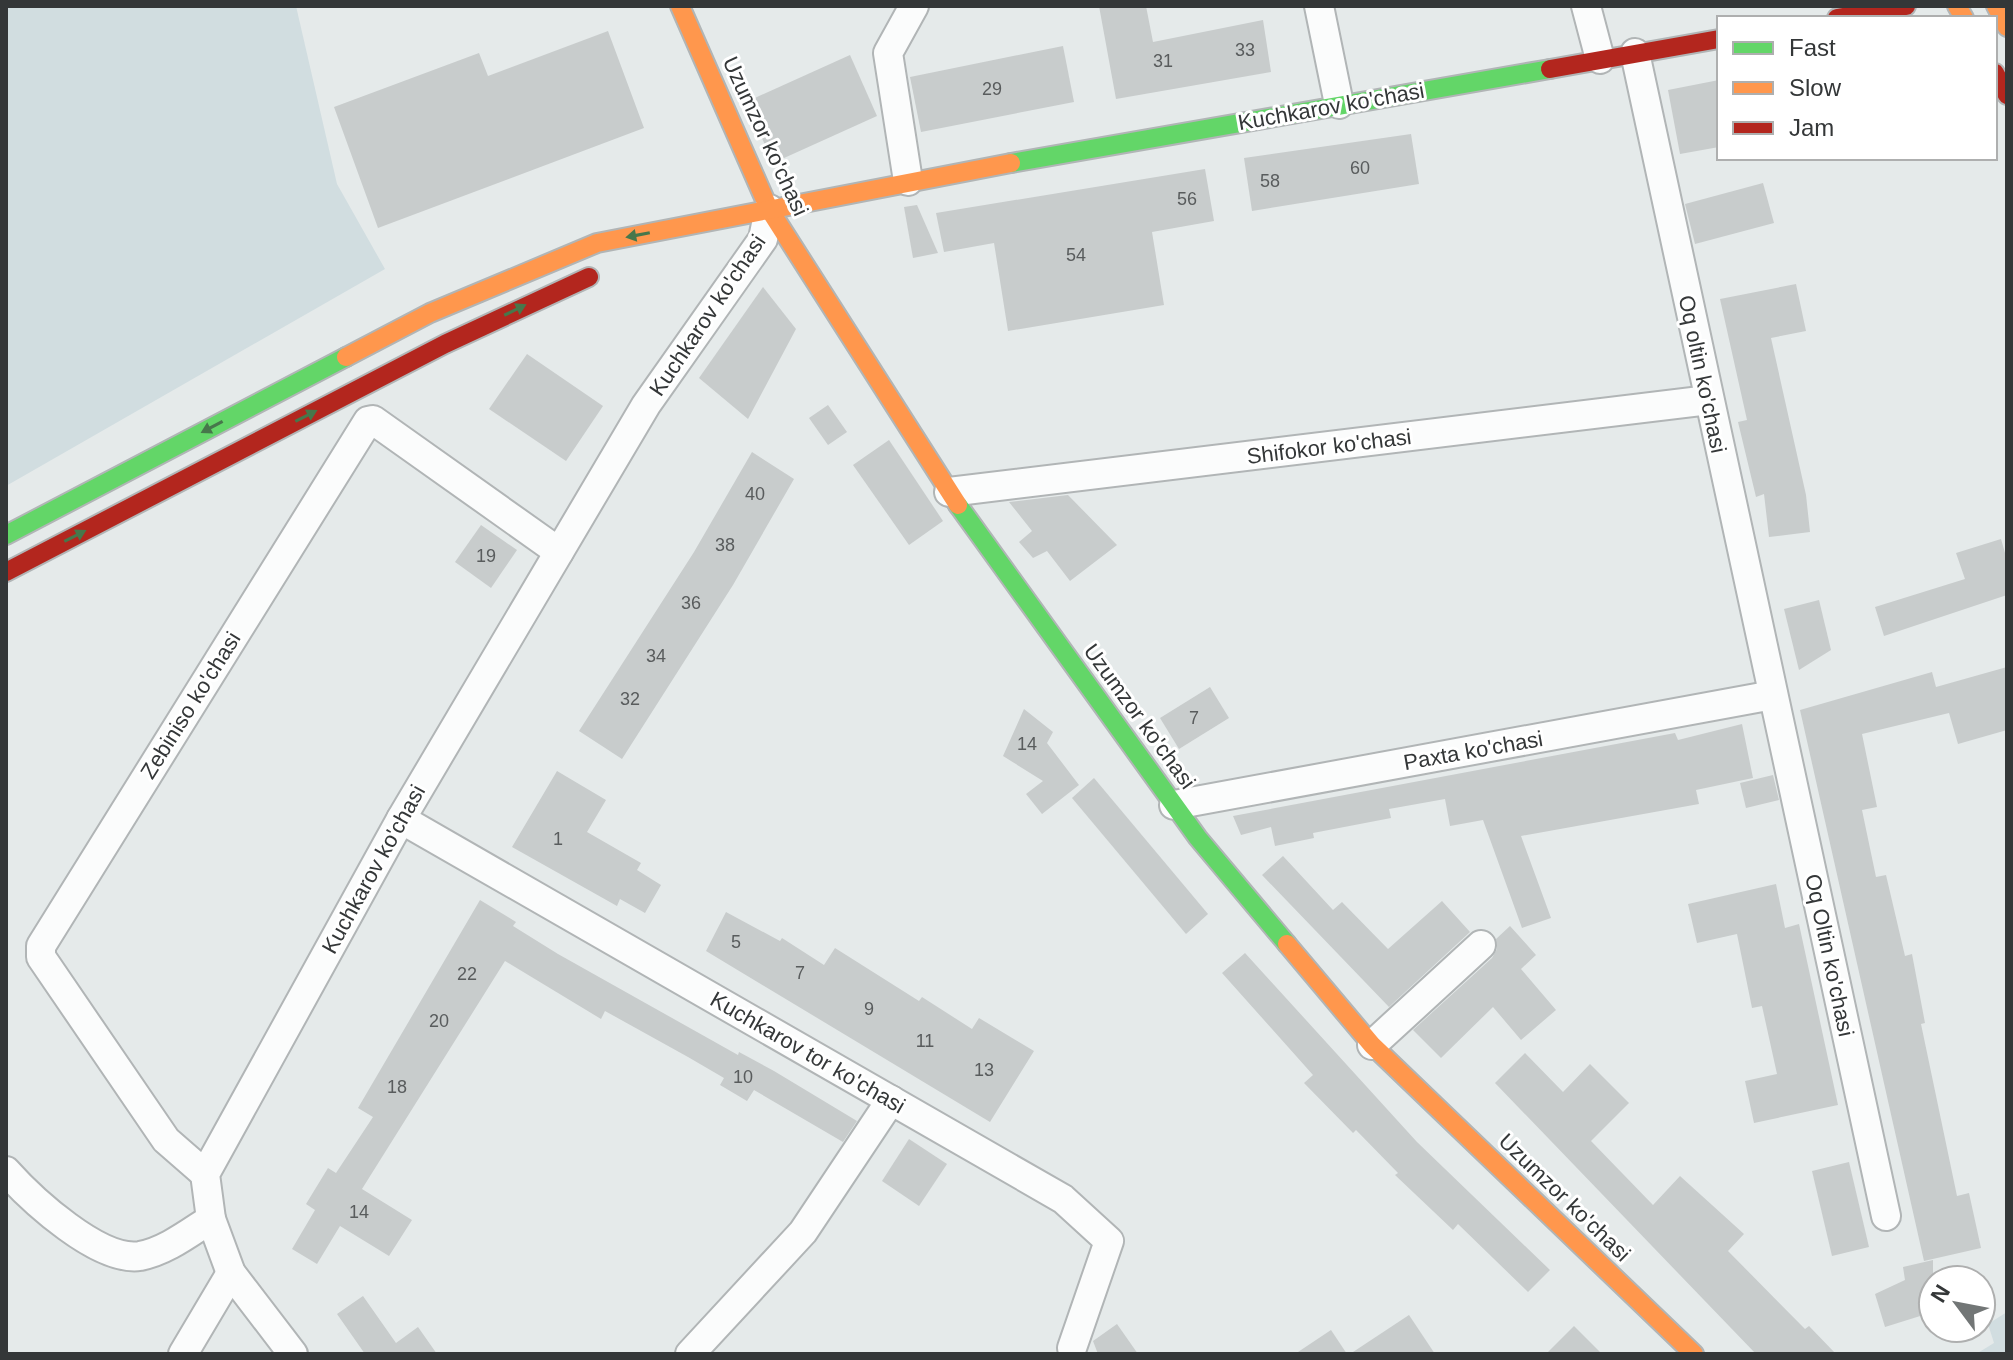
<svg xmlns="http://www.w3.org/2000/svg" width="2013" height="1360" font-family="Arial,sans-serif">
  <rect width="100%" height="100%" fill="#e5eaea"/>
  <g fill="#d1dde0">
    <polygon points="6,6 296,6 337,184 385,269 6,486"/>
    <polygon points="2007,1312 2007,1354 1976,1354 1994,1343 1988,1324"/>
  </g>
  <g fill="#c8cccc">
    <polygon points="1099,6 1146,6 1153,42 1263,20 1271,72 1116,99"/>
    <polygon points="608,31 644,128 378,228 334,107 479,53 488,76"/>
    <polygon points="1063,46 1074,102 921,132 910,77"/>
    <polygon points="850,55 877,116 773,163 746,102"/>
    <polygon points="1719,80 1719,147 1680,154 1668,90"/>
    <polygon points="1411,134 1419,184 1252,211 1244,158"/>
    <polygon points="1205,169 1214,221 1152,232 1164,305 1008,331 994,243 944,252 936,213"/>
    <polygon points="1763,183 1774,223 1695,244 1685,204"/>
    <polygon points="917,205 938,253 913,258 904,207"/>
    <polygon points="1796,284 1806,331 1771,338 1806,495 1810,532 1769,537 1764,494 1756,497 1738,422 1747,420 1720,299"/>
    <polygon points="763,287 796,329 748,419 699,378"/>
    <polygon points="527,354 603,406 566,461 489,409"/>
    <polygon points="828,405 847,432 828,445 809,418"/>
    <polygon points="889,440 943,521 909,545 853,465"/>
    <polygon points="752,452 794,479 733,585 622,759 579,731 694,552"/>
    <polygon points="1068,495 1117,545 1070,581 1047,551 1033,558 1019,542 1032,531 1009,502"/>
    <polygon points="481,525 517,550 491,588 455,562"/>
    <polygon points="2001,539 2007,560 2007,595 1884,636 1875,607 1965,579 1956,553"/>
    <polygon points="1819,600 1831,650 1799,670 1784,609"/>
    <polygon points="2007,667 2007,730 1958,744 1949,713 1862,734 1877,807 1862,810 1876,877 1886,875 1905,956 1912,954 1925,1023 1921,1024 1957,1196 1969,1193 1981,1248 1924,1261 1800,710 1932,672 1936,687"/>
    <polygon points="1210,687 1229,718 1179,749 1160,718"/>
    <polygon points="1024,709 1053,732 1047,743 1079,785 1042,814 1026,794 1043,781 1003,756"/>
    <polygon points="1742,724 1753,778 1696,790 1699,804 1521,836 1551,918 1522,928 1483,820 1450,826 1445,799 1389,809 1391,818 1313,833 1314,838 1275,846 1271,827 1241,835 1233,816 1675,733 1678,740"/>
    <polygon points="557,771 606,800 587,832 641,863 637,870 661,885 645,913 620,899 617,906 512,847"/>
    <polygon points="1773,775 1779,800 1746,808 1740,783"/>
    <polygon points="1094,778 1208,914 1186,934 1072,798"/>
    <polygon points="1283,856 1333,910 1342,902 1388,949 1442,901 1470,932 1389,1007 1262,875"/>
    <polygon points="1776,884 1785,928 1799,924 1838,1105 1754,1123 1745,1081 1777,1074 1762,1006 1752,1008 1737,934 1697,943 1688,904"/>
    <polygon points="480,900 516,922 513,926 558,954 738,1055 739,1052 774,1071 857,1121 843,1142 754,1090 747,1101 720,1085 724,1078 688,1057 605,1011 601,1019 505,961 362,1189 412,1220 389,1256 340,1226 317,1264 292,1249 315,1210 306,1204 328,1168 336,1173 373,1117 358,1108"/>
    <polygon points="726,912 780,941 782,938 824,965 835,948 919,1001 922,997 972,1029 979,1018 1034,1051 990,1122 706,951"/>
    <polygon points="1510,926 1536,955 1521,969 1556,1010 1521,1040 1493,1007 1441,1058 1413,1030 1492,958 1497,949 1496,939"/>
    <polygon points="1245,953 1417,1142 1550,1270 1528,1292 1458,1224 1453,1230 1395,1175 1398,1173 1356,1130 1353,1133 1304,1083 1313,1075 1222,973"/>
    <polygon points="1525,1053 1563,1092 1590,1064 1629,1103 1591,1141 1653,1205 1680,1176 1744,1234 1728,1251 1805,1329 1809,1326 1836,1354 1756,1354 1495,1083"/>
    <polygon points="909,1139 947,1164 919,1206 882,1181"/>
    <polygon points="1849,1162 1869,1247 1832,1256 1812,1171"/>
    <polygon points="1933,1260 1933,1312 1885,1327 1875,1294 1905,1280 1903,1267"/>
    <polygon points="363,1296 396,1343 418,1327 437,1354 365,1354 337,1314"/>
    <polygon points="1409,1315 1435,1354 1350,1354"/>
    <polygon points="1117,1324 1138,1354 1098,1354 1093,1341"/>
    <polygon points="1574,1326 1602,1354 1546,1354"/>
    <polygon points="1331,1330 1347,1354 1295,1354"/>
  </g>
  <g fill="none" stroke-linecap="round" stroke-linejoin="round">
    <defs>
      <g id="street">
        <polyline points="1319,6 1339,104"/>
        <polyline points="1586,6 1600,59"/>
        <polyline points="1635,53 1886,1216"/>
        <polyline points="908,181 888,53 914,6"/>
        <polyline points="949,492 1709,400"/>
        <polyline points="1174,805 1773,695"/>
        <polyline points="401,819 1063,1199 1109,1241 1072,1348"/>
        <polyline points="1372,1045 1481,945"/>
        <path d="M6,1171C32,1200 99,1262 140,1256C166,1251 189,1233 211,1219L231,1273L293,1354"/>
        <polyline points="205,1174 166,1140 41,957 41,946 368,421 373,420 559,552"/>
        <polyline points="211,1219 205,1174 401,819 646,405 763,239 769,209"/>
        <polyline points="183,1354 231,1273"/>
        <polyline points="690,1354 803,1232 891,1100"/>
      </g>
      <g id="fast">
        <polyline points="1011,163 1550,69"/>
        <polyline points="958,505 1198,838 1287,944"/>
        <polyline points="6,535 346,357"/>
      </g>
      <g id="slow">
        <polyline points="680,6 769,209 958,505"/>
        <polyline points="1957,6 1964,18"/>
        <polyline points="1996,6 2007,27"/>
        <polyline points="346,357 430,313 597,243 1011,163"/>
        <polyline points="1287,944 1372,1045 1694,1354"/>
      </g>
      <g id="jam">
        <polyline points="1837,18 1906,6"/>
        <polyline points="1550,69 1719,39"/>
        <polyline points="1995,73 2007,95"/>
        <polyline points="6,572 445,344 589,277"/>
      </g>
    </defs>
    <use href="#street" stroke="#b1b5b6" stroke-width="32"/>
    <use href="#fast" stroke="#b1b5b6" stroke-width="22"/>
    <use href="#slow" stroke="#b1b5b6" stroke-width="22"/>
    <use href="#jam" stroke="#b1b5b6" stroke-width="22"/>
    <use href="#street" stroke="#fbfcfc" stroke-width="28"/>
    <use href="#fast" stroke="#63d668" stroke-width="18"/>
    <use href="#slow" stroke="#ff974d" stroke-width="18"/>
    <use href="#jam" stroke="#b3261e" stroke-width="18"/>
  </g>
  <defs><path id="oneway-solid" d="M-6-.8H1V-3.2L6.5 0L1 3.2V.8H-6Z" transform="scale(2)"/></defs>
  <g fill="#47774b">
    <use href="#oneway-solid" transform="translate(638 235) rotate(169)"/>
    <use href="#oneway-solid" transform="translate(515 310) rotate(-26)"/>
    <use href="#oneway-solid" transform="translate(306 416) rotate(-27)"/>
    <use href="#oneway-solid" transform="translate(212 427) rotate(152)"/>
    <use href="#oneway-solid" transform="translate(75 536) rotate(-27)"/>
  </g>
  <g text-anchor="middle" stroke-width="6" stroke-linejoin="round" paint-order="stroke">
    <g font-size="18" fill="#595c5d">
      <text x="1245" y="56">33</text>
      <text x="1163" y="67">31</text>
      <text x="992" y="95">29</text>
      <text x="1360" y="174">60</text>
      <text x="1270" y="187">58</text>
      <text x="1187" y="205">56</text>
      <text x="1076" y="261">54</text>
      <text x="755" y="500">40</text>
      <text x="725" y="551">38</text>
      <text x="486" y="562">19</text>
      <text x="691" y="609">36</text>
      <text x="656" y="662">34</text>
      <text x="630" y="705">32</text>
      <text x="1194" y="724">7</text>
      <text x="1027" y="750">14</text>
      <text x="558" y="845">1</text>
      <text x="736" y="948">5</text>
      <text x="800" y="979">7</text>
      <text x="467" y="980">22</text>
      <text x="869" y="1015">9</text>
      <text x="439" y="1027">20</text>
      <text x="925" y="1047">11</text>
      <text x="984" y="1076">13</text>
      <text x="743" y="1083">10</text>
      <text x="397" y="1093">18</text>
      <text x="359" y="1218">14</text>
    </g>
    <g font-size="22" fill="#343738" stroke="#fff">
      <text transform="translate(1331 106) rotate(-10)" y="8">Kuchkarov ko'chasi</text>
      <text transform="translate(766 136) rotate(65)" y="8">Uzumzor ko'chasi</text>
      <text transform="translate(707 315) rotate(-56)" y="8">Kuchkarov ko'chasi</text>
      <text transform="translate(1703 374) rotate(78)" y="8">Oq oltin ko'chasi</text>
      <text transform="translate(1329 446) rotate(-7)" y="8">Shifokor ko'chasi</text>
      <text transform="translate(190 705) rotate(-58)" y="8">Zebiniso ko'chasi</text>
      <text transform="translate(1140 716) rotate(54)" y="8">Uzumzor ko'chasi</text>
      <text transform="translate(1473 750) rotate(-10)" y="8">Paxta ko'chasi</text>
      <text transform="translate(373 869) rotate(-61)" y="8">Kuchkarov ko'chasi</text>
      <text transform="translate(1830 955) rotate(78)" y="8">Oq Oltin ko'chasi</text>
      <text transform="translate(808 1052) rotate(30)" y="8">Kuchkarov tor ko'chasi</text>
      <text transform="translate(1565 1197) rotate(44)" y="8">Uzumzor ko'chasi</text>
    </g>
  </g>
  <rect width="2013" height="1360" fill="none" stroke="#343738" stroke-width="16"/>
  <rect x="1717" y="16" width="280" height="144" fill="#ffffff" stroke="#aeafaf" stroke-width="2"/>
  <rect x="1733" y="42" width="40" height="12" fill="#63d668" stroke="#aeafaf" stroke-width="2"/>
  <text x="1789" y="56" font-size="24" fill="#343738">Fast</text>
  <rect x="1733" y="82" width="40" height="12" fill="#ff974d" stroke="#aeafaf" stroke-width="2"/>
  <text x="1789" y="96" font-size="24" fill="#343738">Slow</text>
  <rect x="1733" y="122" width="40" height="12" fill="#b3261e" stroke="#aeafaf" stroke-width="2"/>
  <text x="1789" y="136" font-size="24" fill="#343738">Jam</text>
  <g transform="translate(1957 1304) rotate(302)"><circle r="38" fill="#ffffff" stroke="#aeafaf" stroke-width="2"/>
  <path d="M0-6L14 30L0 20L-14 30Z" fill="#727676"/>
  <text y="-12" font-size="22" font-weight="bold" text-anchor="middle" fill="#343738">N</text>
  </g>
</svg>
